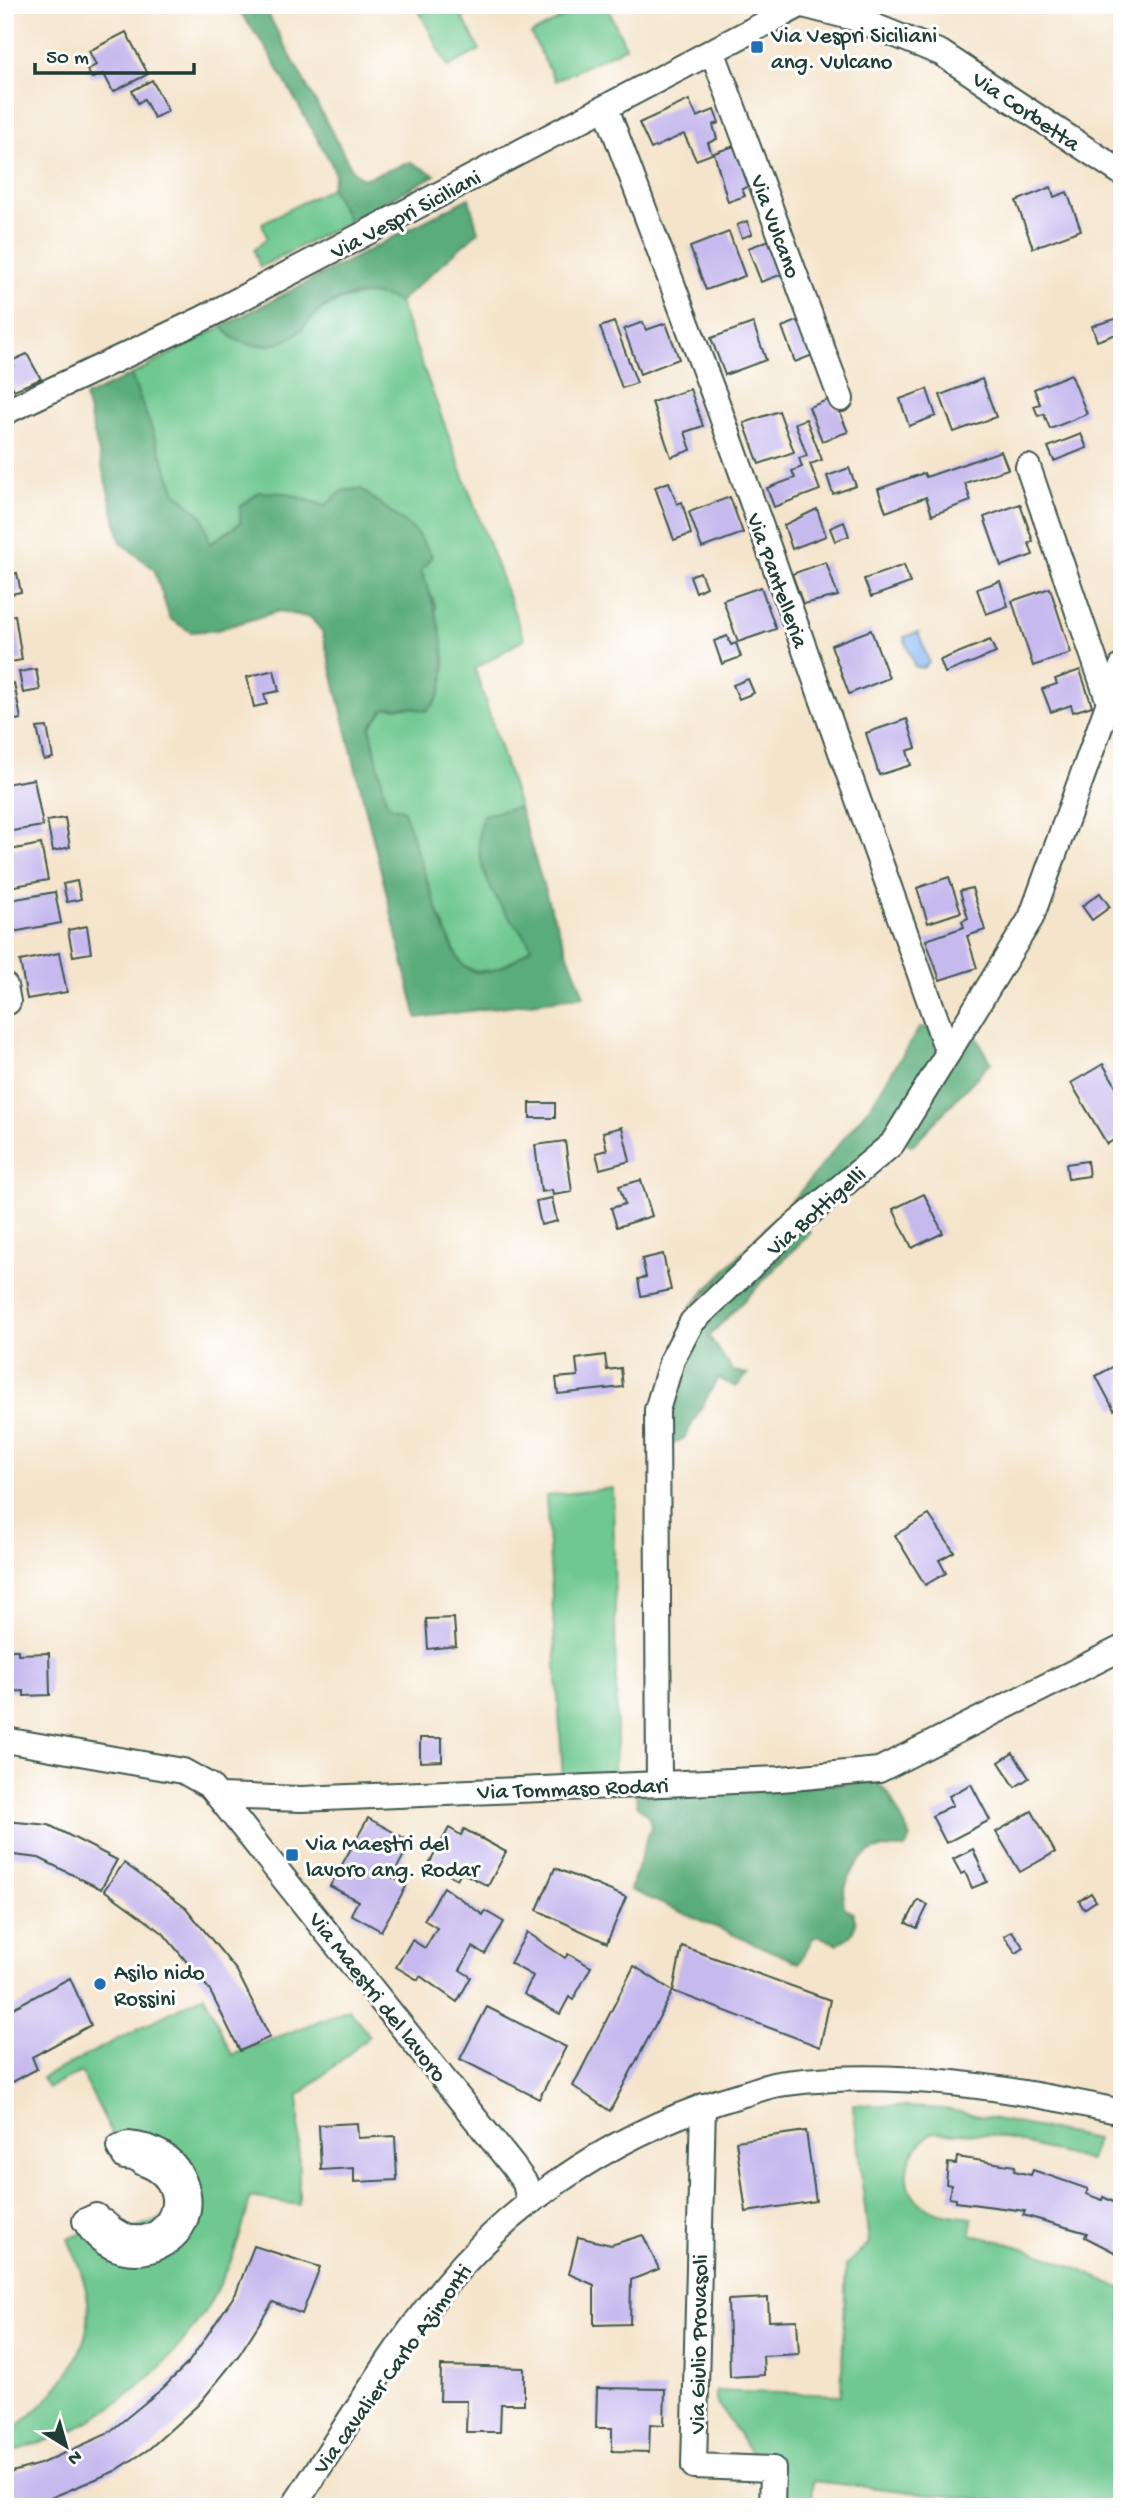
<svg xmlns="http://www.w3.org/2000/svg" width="1127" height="2512" font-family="'Gochi Hand',sans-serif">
  <rect width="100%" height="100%" fill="#fff"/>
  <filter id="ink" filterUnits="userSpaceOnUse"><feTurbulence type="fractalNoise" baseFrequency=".0143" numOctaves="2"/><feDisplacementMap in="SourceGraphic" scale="14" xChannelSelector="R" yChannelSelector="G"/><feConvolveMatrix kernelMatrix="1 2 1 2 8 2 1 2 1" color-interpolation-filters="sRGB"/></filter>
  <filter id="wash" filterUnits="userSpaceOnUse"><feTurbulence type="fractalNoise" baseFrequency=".00686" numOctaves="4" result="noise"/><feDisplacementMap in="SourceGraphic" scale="28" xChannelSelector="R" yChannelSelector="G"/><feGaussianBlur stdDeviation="1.57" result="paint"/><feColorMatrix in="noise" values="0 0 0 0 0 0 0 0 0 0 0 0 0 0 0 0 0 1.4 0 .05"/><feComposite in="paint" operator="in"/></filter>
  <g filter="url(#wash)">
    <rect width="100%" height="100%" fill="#f4e4cb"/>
    <g fill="#6ec88f" stroke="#468262" stroke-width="2">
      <polygon points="416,5 456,5 480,50 448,67"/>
      <polygon points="561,5 606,5 626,47 555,81 531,34 566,16"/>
      <polygon points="331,188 349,221 260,267 254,250 267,238 262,223"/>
      <path d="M377,292L399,302L524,639L475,669L519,807L483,815C471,850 487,889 509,917C519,930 525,931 531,947C512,964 485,980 461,964L386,800L370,727L385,708L411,707L426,711L436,607L421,571L432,556L415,531L361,489L342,491L326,506L285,493L209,544L203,517L176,493L131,375L223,326C236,349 275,350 296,334C306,326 313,314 324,308C340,299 358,295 377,292Z"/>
      <polygon points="613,1488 617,1743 612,1779 563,1780 546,1496"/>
      <path d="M204,1995L232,2055L349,2009L370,2036L299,2095V2205L250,2197C230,2298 167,2381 75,2429C56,2439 34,2444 14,2451L7,2433C49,2405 94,2355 88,2301C85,2279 77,2259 68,2239L90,2230L99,2241L189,2210L119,2147L81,2072L48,2088L42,2078Z"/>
      <path d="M853,2104L945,2109L1096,2139L1090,2161L994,2135L933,2132C903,2154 893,2193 934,2211C945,2216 960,2216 972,2218L971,2235C1026,2245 1071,2265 1122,2289V2507H1048L813,2481L812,2507H783L774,2458L752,2454L716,2401V2391L841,2395L846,2265L869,2243Z"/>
    </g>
    <g fill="#5aac7a" stroke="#3c7457" stroke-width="2">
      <polygon points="235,5 263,5 353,171 363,179 411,162 435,175 349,221 331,188 335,174 331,163 266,48"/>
      <path d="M469,198L478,232L399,302C372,290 349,292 322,308C311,315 305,327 295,335C273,350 236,350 223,326Z"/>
      <path d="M131,375L176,493L203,517L210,544L240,523V507L259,492L285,493L325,506L342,491L361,489L415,531L432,556L421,571C435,606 463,685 426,711L411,707L385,708L370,727L386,800L391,807L403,809C412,835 449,954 464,966C483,983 516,961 531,947C525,933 518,929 509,917C487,889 471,851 483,815L519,807L549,904L584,996L417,1018L322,631L311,618L279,611L217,630L191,632L170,619L154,569L121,543L85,397Z"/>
      <polygon points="920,1027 937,1030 945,1053 888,1143 688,1309 800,1192 871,1105"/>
      <polygon points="963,1034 975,1034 991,1062 912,1146 899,1137"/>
      <polygon points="806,1224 810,1233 709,1336 733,1371 748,1374 736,1387 718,1378 684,1438 671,1445 664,1436 678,1362 697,1326"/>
      <path d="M876,1782L889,1794L911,1838L905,1848C896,1850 892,1848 884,1848C859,1849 839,1887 844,1907L853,1913L856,1924L850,1936L837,1944L819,1936L813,1938L799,1963L630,1890L651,1826L649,1817L637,1805L636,1795Z"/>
    </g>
    <polygon fill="#87b7f2" stroke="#537a93" stroke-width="2" points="918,632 929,662 923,668 915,667 904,637"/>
    <g id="blocks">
      <g fill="#c6b9ee">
        <polygon points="126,32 148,74 113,92 104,74 92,78 87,70 96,65 89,51"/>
        <polygon points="152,80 168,111 154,118 144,99 138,103 132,91"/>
        <polygon points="689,100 697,117 714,110 719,123 713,125 717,139 708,143 712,154 696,160 684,134 651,149 639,123"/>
        <polygon points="743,143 757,183 742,189 745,196 728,202 714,153"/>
        <polygon points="1051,187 1054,197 1067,192 1081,230 1033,248 1016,201"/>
        <polygon points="747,221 752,234 742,238 737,225"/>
        <polygon points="729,232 745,276 706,290 690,247"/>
        <polygon points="775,238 788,272 761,282 748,248"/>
        <polygon points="1122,317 1122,332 1097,341 1092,326"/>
        <polygon points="800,320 818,353 795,362 782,327"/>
        <polygon points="614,322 637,383 622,388 600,327"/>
        <polygon points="643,322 646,330 666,323 679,359 640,374 624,329"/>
        <polygon points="753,323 766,360 725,375 711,338"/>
        <polygon points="27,354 41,379 14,390 5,371 14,366 11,361"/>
        <polygon points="1071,374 1087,414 1050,429 1044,414 1038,416 1034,406 1040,404 1034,389"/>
        <polygon points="982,379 996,417 954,432 940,395"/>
        <polygon points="690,389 703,426 685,432 691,450 671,457 652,402"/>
        <polygon points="927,389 936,416 909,426 900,399"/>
        <polygon points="830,399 834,409 838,408 848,432 822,441 809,407"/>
        <polygon points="779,411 794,452 759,464 744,423"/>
        <polygon points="806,419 822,460 810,464 820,490 774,507 767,488 795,478 792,471 802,467 799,458 807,456 795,423"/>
        <polygon points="1081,434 1087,448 1054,461 1048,447"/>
        <polygon points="1001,451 1008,469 965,483 971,501 932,515 926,497 886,512 878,489 924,473 926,477"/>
        <polygon points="849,468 856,486 833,494 827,476"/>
        <polygon points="669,482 677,504 682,502 691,534 674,540 655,487"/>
        <polygon points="730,497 743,533 702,548 689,512"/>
        <polygon points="1020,504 1033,541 1029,543 1033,555 1001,566 984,517"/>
        <polygon points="817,509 826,536 792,549 784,525"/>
        <polygon points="844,522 849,536 835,541 830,528"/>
        <polygon points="826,562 838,596 803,604 792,574"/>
        <polygon points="904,565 910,583 871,597 864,579"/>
        <polygon points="700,572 706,587 696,592 690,576"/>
        <polygon points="17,573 21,592 11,594 7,575"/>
        <polygon points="1000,581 1008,606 986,614 977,589"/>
        <polygon points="761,587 776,629 738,642 723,600"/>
        <polygon points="1050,588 1071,653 1033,666 1012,601"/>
        <polygon points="15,615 22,660 5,663 5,617"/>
        <polygon points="871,630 889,678 849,694 831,645"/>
        <polygon points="727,636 731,645 736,643 741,657 722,664 714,641"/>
        <polygon points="990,640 996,653 945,673 940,660"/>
        <polygon points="36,669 40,690 23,693 19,672"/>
        <polygon points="274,670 279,691 264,694 267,704 254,707 247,677"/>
        <polygon points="1080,670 1092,706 1073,712 1071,705 1051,712 1042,689 1057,684 1055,679"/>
        <polygon points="748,679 754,693 739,699 733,685"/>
        <polygon points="14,683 21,719 5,722 5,685"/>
        <polygon points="907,719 916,748 907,751 911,765 879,775 866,733"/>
        <polygon points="47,727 53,758 44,760 37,728"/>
        <polygon points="34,779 43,826 6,832 5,784"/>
        <polygon points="65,818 70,847 53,851 47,821"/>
        <polygon points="41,844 48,880 9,887 5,851"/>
        <polygon points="949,877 961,912 928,923 917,888"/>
        <polygon points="77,881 81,899 67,902 63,884"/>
        <polygon points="972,888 985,930 967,936 977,968 940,980 926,940 964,927 962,921 968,918 960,891"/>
        <polygon points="55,892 61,923 7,933 5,901"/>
        <polygon points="1100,893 1110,907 1092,920 1082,906"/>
        <polygon points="87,926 91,953 73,956 68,930"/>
        <polygon points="59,953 67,992 27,999 20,961"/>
        <polygon points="1103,1064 1122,1096 1122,1135 1107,1144 1071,1083"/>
        <rect x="530" y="1103" width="25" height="15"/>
        <polygon points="622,1127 630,1161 600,1169 596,1153 607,1150 603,1132"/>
        <polygon points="565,1141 572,1192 553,1195 552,1190 541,1192 535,1145"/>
        <polygon points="1087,1161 1089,1176 1068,1179 1066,1164"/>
        <polygon points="641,1180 652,1216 617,1227 611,1208 625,1204 619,1186"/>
        <polygon points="924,1194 943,1233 912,1248 893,1209"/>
        <polygon points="552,1198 557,1221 541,1225 536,1201"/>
        <polygon points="663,1254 671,1290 641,1296 638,1279 646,1277 642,1259"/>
        <polygon points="605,1355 607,1370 621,1368 623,1387 558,1394 556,1378 578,1376 576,1359"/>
        <polygon points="1116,1365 1122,1375 1122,1406 1114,1410 1096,1376"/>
        <polygon points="929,1515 954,1552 939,1560 946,1573 925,1585 895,1535"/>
        <polygon points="454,1618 456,1646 428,1649 426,1619"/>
        <polygon points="5,1650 18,1650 18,1654 49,1653 50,1695 24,1696 24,1691 5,1692"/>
        <polygon points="420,1738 442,1738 442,1761 420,1762"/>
        <polygon points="1013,1753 1029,1778 1015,1787 999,1762"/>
        <polygon points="971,1784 990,1820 946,1843 932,1816 953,1805 949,1796"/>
        <polygon points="1032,1811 1055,1852 1020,1872 996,1832"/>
        <polygon points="368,1818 411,1842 392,1877 407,1885 381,1931 351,1914 358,1901 330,1886"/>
        <polygon points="5,1821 49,1825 117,1860 101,1889 39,1858 5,1854"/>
        <polygon points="449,1828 461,1835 464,1829 506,1852 488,1886 461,1872 457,1879 429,1864"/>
        <polygon points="973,1849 987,1882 972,1888 965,1872 961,1874 953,1859"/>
        <polygon points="124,1863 186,1908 237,1971 270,2037 240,2051 209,1989 163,1933 104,1890"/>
        <polygon points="555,1868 626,1897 607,1943 537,1910"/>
        <polygon points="444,1887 483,1915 485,1911 504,1922 485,1954 473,1947 460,1970 471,1977 457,2002 420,1976 418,1980 396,1967 412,1940 425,1948 437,1928 424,1920"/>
        <polygon points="1091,1893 1096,1901 1084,1909 1079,1901"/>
        <polygon points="918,1900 928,1905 917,1928 906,1923"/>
        <polygon points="1012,1931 1024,1948 1016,1953 1004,1936"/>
        <polygon points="527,1932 565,1958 568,1954 591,1967 573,2000 569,1997 560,2014 524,1994 533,1976 510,1963"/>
        <polygon points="682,1946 830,2000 820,2047 673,1991 610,2111 573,2086 634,1966 673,1991"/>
        <polygon points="70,1978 91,2025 32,2057 37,2069 5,2086 5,2012"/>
        <polygon points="487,2007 566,2047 539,2099 460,2059"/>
        <polygon points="357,2123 358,2138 395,2136 397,2180 354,2182 354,2168 321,2170 319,2125"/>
        <polygon points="806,2131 816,2201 746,2212 736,2141"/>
        <polygon points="957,2157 1015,2166 1014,2171 1031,2175 1033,2170 1088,2189 1086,2194 1102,2200 1103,2197 1122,2206 1122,2256 1085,2237 1087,2233 1023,2215 1025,2211 956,2202 956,2199 949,2198 951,2185 946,2184 948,2163 956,2164"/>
        <polygon points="643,2235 659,2269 631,2280 630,2324 594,2325 594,2285 569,2274 578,2237 611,2245"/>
        <polygon points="254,2246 320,2267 302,2314 273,2302 239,2355 199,2404 149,2449 115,2471 29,2507 9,2507 5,2474 40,2464 107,2434 163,2388 188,2363 236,2293"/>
        <polygon points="768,2298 769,2321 797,2320 799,2354 763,2356 764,2375 730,2377 728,2300"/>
        <polygon points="441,2366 524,2368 524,2404 501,2404 500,2432 466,2432 467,2401 440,2401"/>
        <polygon points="597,2388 665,2389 664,2425 650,2424 649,2452 612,2451 612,2428 596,2428"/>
      </g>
    </g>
  </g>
  <g filter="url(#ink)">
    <use href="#blocks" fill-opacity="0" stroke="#3f564b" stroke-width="2"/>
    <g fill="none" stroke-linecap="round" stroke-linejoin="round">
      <defs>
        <g id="street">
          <polyline points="803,5 854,18 941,53 1122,173"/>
          <polyline points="713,53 841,399"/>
          <polyline points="606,108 717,403 948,1053"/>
          <polyline points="5,412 202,319 800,5"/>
          <polyline points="1028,467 1108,699"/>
          <polyline points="5,986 8,1002"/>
          <polyline points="5,1740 183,1771 210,1786 513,2166 525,2183 529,2201"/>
          <polyline points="659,1784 657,1410 672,1360 692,1322 788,1231 892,1144 1031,918 1122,666"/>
          <polyline points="220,1796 301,1799 781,1779 879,1770 1122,1648"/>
          <polyline points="703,2106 694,2466 773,2469 772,2507"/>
          <path d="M128,2144C151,2146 170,2154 181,2175C215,2238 124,2286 85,2221L96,2216L100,2225L105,2223C157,2273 209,2187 143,2163L142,2159L125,2157L119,2147Z"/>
          <path d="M293,2507C343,2433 389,2353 446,2284C521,2194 627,2127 740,2095C755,2091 770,2084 786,2083C898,2069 1012,2088 1122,2112"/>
        </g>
      </defs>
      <use href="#street" stroke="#3f564b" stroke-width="28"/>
      <use href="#street" stroke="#fff" stroke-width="24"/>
    </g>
  </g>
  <g fill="#1f6fb2" stroke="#fff" stroke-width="2.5">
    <rect x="750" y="40" width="14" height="14" rx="3.5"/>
    <rect x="285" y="1848" width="14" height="14" rx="3.5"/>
    <circle cx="100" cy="1984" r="7"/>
  </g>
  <g text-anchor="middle" stroke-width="6" stroke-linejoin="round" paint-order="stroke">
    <g font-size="23" fill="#1f3d34" stroke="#fff" text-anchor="start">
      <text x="771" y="42">Via Vespri Siciliani<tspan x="771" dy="26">ang. Vulcano</tspan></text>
      <text x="306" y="1850">Via Maestri del<tspan x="306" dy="26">lavoro ang. Rodar</tspan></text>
      <text x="114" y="1979">Asilo nido<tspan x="114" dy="26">Rossini</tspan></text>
    </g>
    <g font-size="23" fill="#1f3d34" stroke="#fff">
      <text transform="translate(1027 110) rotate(34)" y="8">Via Corbetta</text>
      <text transform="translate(405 213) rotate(-28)" y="8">Via Vespri Siciliani</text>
      <text transform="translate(777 226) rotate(70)" y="8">Via Vulcano</text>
      <text transform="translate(779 580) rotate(70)" y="8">Via Pantelleria</text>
      <text transform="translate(815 1210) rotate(-41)" y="8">Via Bottigelli</text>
      <text transform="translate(573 1787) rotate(-2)" y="8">Via Tommaso Rodari</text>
      <text transform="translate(379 1996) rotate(52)" y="8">Via Maestri del lavoro</text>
      <text transform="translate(697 2344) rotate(-89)" y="8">Via Giulio Provasoli</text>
      <text transform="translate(391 2368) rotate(-54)" y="8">Via cavalier Carlo Azimonti</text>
    </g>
  </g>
  <rect width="1127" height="2512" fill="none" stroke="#fff" stroke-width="28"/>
  <g transform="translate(66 2446) rotate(143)" stroke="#ffffff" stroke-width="5" paint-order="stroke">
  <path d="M0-5L12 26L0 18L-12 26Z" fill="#1f3d34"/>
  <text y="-10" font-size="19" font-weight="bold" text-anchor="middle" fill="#1f3d34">N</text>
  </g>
  <path d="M35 63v10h159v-10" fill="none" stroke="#1f3d34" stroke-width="3.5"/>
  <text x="46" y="63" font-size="21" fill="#1f3d34" stroke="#ffffff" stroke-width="5" paint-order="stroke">50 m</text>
</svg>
